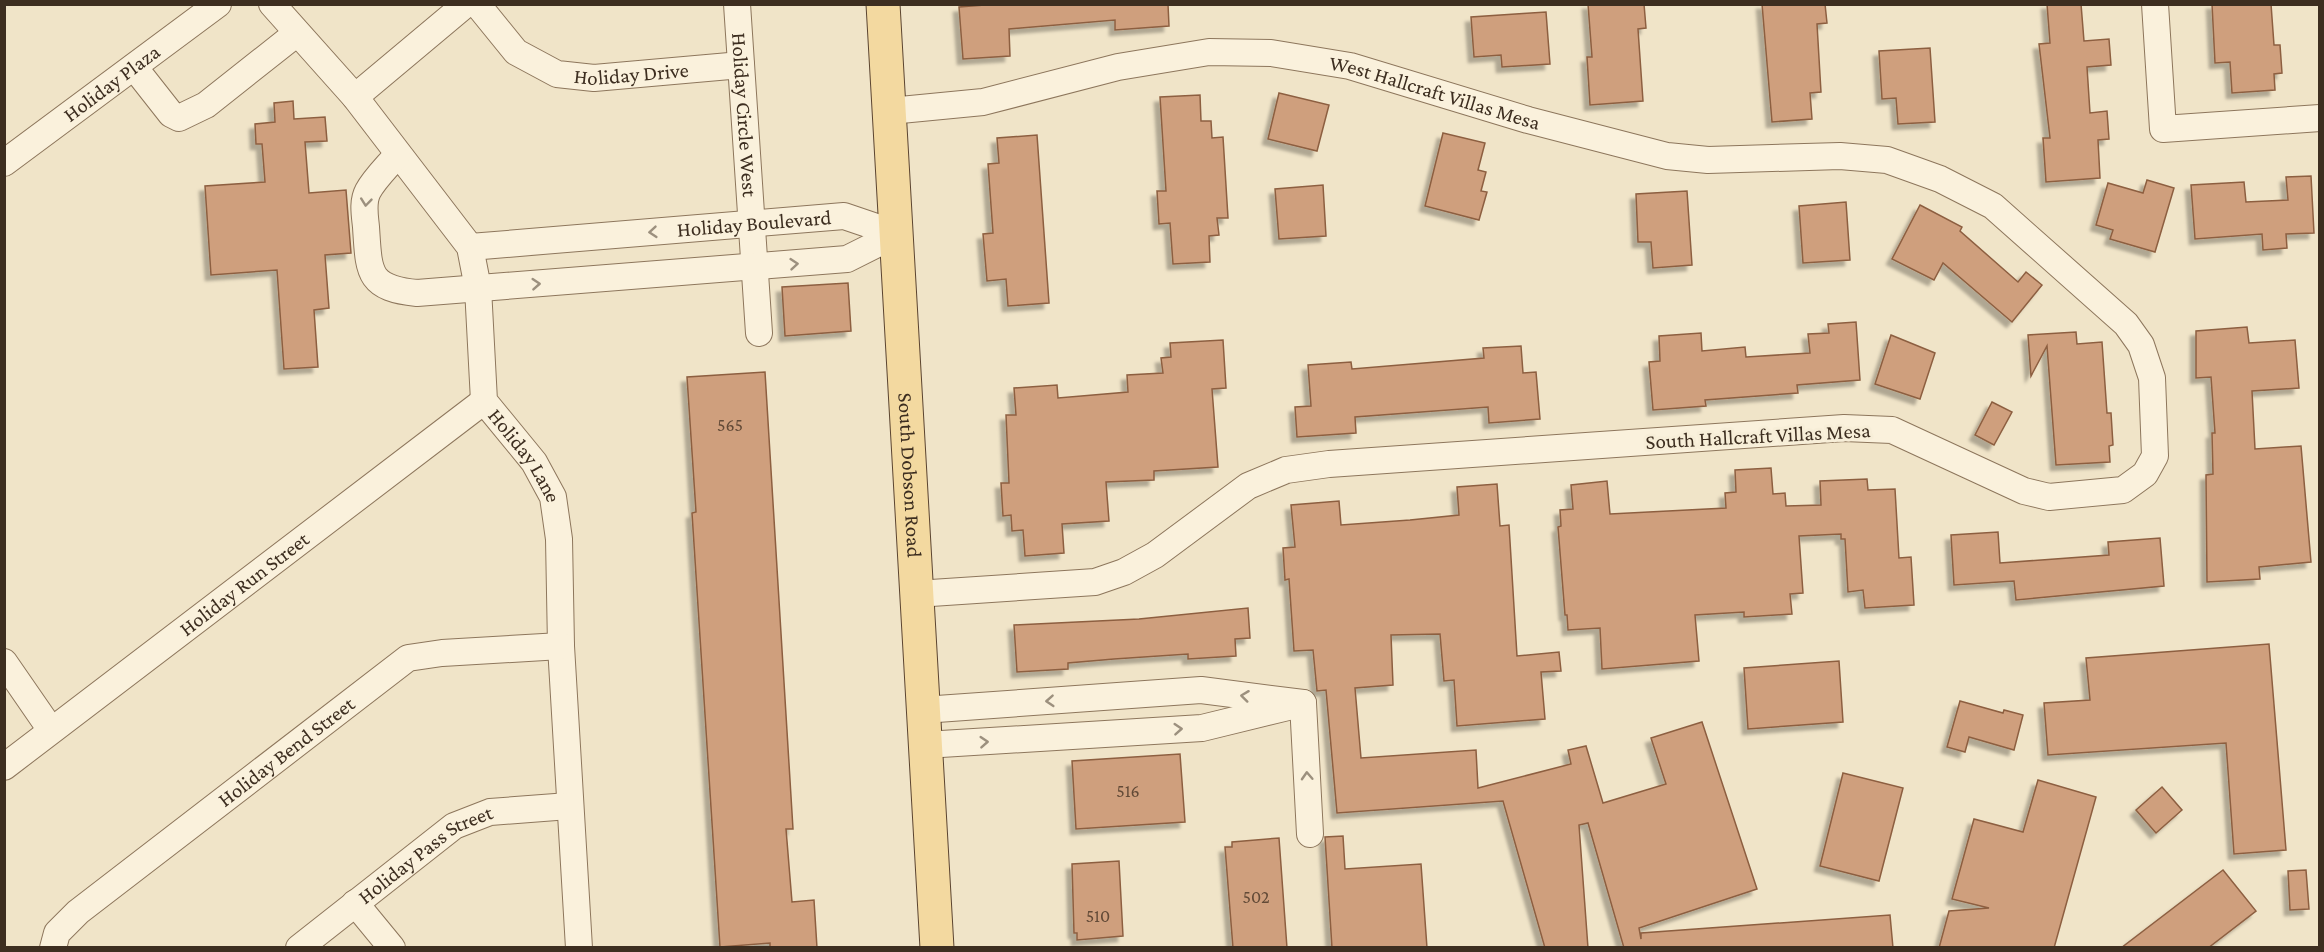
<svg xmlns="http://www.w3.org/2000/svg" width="2324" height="952" font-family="'Crimson Pro',serif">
  <defs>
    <filter id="shadow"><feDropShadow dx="-5.5" dy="5.5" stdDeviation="1.5" flood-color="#0004"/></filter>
  </defs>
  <rect width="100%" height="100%" fill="#f0e4c8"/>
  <g fill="#cf9f7d" stroke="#8d5f41" stroke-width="1.5" filter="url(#shadow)">
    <polygon points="998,4 1168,4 1169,26 1115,30 1115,20 1009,29 1010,56 963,59 959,7"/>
    <polygon points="1588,4 1644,4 1646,28 1638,29 1643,101 1590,105 1587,57 1592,57"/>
    <polygon points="1762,4 1825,4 1827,23 1817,24 1821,92 1810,93 1812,119 1772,122"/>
    <polygon points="2047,4 2081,4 2084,41 2109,39 2111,65 2087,67 2090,113 2107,111 2109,139 2098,140 2100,178 2046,182 2043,138 2050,138 2039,44 2050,43"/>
    <polygon points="2212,4 2271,4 2274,45 2280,45 2282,73 2274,74 2275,90 2232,93 2230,62 2215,63"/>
    <polygon points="1546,12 1550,64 1502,67 1501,55 1474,57 1471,17"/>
    <polygon points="1930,48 1935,122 1898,124 1896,98 1882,99 1879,51"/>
    <polygon points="1279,93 1329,105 1317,151 1268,139"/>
    <polygon points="1200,95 1201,121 1211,121 1212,138 1223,137 1228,218 1217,218 1219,235 1209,236 1210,262 1173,264 1170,223 1159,224 1157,191 1166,191 1160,97"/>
    <polygon points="293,101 294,119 325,117 327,141 305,142 309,193 346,190 351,253 325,255 329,308 314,310 318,367 284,369 277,270 211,275 205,186 265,182 262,144 256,144 255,124 275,122 274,103"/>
    <polygon points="1443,133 1485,143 1478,170 1486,172 1481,191 1487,192 1479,220 1425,206"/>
    <polygon points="1037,135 1049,303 1008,306 1006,279 987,281 983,234 993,233 988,164 999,163 997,138"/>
    <polygon points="2311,176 2314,233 2286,234 2287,248 2263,250 2262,234 2195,239 2191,185 2244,182 2246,202 2288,200 2286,177"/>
    <polygon points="2147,180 2174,188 2155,252 2110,239 2113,230 2096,225 2108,183 2143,193"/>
    <polygon points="1323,185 1326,236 1279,239 1275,189"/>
    <polygon points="1687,191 1692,265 1653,268 1651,242 1638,242 1636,194"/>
    <polygon points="1846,202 1850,260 1803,263 1799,206"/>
    <polygon points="1920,205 1962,227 1960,231 2018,282 2026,272 2042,285 2012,322 1943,263 1934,280 1892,259"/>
    <polygon points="848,283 851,331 785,336 782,287"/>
    <polygon points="1856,322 1860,380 1797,385 1798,393 1705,400 1706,406 1653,410 1649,362 1660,361 1659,336 1701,333 1702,351 1745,347 1746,357 1810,353 1808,334 1829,333 1828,324"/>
    <polygon points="2247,327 2249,343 2295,340 2299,388 2252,391 2255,449 2301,446 2311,562 2259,567 2260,579 2207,582 2206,475 2213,474 2212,433 2215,433 2211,377 2196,378 2196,331"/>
    <polygon points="2076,332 2077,344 2102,342 2107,413 2111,413 2113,445 2109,446 2110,462 2056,465 2047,346 2031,376 2028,335"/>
    <polygon points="1891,335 1935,353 1920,399 1875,384"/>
    <polygon points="1223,340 1226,388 1212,389 1218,467 1154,471 1154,480 1106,482 1109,521 1062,524 1064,553 1025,556 1023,530 1012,531 1011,515 1003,516 1001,483 1009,483 1006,415 1016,415 1014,388 1057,385 1058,398 1128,392 1127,375 1163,373 1161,358 1171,357 1170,343"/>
    <polygon points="1521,346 1523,373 1536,372 1540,419 1489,423 1488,407 1355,417 1356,433 1297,437 1295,407 1311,406 1308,365 1351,362 1352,369 1484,358 1483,348"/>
    <polygon points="765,372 793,829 786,829 792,902 814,900 817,948 770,948 770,943 720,947 692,513 696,512 687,377"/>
    <polygon points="1992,402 2012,412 1994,445 1975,435"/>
    <polygon points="1771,468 1773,494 1785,493 1786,506 1821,505 1820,481 1867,479 1868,490 1895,489 1899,558 1911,557 1914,605 1865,608 1863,590 1848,592 1845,539 1841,539 1841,534 1799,536 1803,593 1790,594 1792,614 1744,617 1744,612 1695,615 1699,661 1602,669 1600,628 1568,630 1567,615 1565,615 1558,527 1561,526 1560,510 1573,509 1571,485 1607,481 1610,514 1726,508 1725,493 1736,492 1735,470"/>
    <polygon points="1497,484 1500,526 1509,525 1517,656 1559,652 1561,671 1541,672 1545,719 1457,726 1454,680 1444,681 1440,634 1391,635 1393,685 1355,688 1361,758 1476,750 1478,788 1571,764 1568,750 1586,746 1603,803 1666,784 1651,738 1702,722 1757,889 1639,928 1641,939 1641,933 1890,915 1893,948 1624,948 1588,823 1579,825 1588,948 1545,948 1503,801 1337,813 1326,690 1317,691 1313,650 1294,651 1289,579 1285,580 1283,548 1295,547 1291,505 1339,501 1341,525 1410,520 1459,515 1457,487"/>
    <polygon points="1998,532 2000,563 2109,555 2108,542 2160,538 2164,586 2016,600 2014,581 1954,585 1951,535"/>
    <polygon points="1248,608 1250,638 1235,639 1236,656 1188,659 1188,654 1114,659 1068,663 1068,669 1017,672 1014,625 1139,619"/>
    <polygon points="2269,644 2286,850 2234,854 2226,743 2048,755 2044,703 2090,700 2086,658"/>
    <polygon points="1839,661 1843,722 1748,729 1744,668"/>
    <polygon points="1960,701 2003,713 2004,710 2023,715 2014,750 1969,737 1965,752 1947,747"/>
    <polygon points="1180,754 1185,822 1076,829 1072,761"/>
    <polygon points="1843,773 1903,788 1879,881 1820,866"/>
    <polygon points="2038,780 2096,797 2054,948 1939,948 1949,911 1989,908 1952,899 1974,819 2023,832"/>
    <polygon points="2162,787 2182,810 2156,833 2136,810"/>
    <polygon points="1343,836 1345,869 1421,864 1427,948 1332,948 1325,837"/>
    <polygon points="1279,838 1287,948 1233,948 1225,847 1232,847 1232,842"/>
    <polygon points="1119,861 1123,936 1077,940 1077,933 1074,933 1072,864"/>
    <polygon points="2223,870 2256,911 2208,948 2121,948"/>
    <polygon points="2306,870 2309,909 2290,910 2288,871"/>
  </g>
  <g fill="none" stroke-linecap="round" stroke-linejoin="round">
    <defs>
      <g id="minor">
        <path id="s1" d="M272,4L355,97L470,247L478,288L484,401L534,462L553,497L559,539L561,646L579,948"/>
        <path id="s2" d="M477,4L516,52L557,74L594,78L741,65"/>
        <path id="s3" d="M737,4L759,333"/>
        <polyline points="2155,4 2163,129 2320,118"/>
        <polyline points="134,67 171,114 179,118 206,105 297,33"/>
        <polyline points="355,97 466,4"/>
        <path id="s4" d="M890,111L983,102L1118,67L1209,52L1271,53L1350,66L1528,120L1667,156L1708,160L1840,156L1887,160L1940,179L1993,206L2126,324L2141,345L2152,378L2155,456L2145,474L2123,490L2049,497L2024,491L1892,430L1844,428L1329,464L1286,470L1248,486L1155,555L1124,572L1095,582L916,594"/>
        <path d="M397,155C388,166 375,178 368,191C362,202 365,216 366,227C369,272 367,288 417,293L847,259L897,234"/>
        <path id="s5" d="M4,163L218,4"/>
        <path id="s6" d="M470,247L844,216L897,234"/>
        <polyline points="4,662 51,730"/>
        <polyline points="1303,703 1310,834"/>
        <polyline points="923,710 1201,690 1303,703"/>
        <polyline points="925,745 1202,728 1288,707"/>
        <path id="s7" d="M4,767L484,401"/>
        <polyline points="355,903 392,948"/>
        <path id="s8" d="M53,948L57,933L78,912L408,658L442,653L561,646"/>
        <path id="s9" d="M299,948L454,826L490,812L569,806"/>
      </g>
      <g id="major">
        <path id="s10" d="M883,4L937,948"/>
      </g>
    </defs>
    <use href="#minor" stroke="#8d765c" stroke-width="28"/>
    <use href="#major" stroke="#5b4430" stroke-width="35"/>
    <use href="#minor" stroke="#faf1dc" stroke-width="26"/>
    <use href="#major" stroke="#f3d9a0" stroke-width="33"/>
  </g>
  <defs><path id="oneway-chevron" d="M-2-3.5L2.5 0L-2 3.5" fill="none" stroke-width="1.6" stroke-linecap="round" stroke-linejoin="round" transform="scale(1.5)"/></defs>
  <g stroke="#9c907e">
    <use href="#oneway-chevron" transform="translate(366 202) rotate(96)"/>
    <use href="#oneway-chevron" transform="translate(653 232) rotate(175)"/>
    <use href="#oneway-chevron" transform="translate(794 264) rotate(-5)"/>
    <use href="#oneway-chevron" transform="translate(536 284) rotate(-4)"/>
    <use href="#oneway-chevron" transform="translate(1245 696) rotate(-173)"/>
    <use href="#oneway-chevron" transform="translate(1050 701) rotate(176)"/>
    <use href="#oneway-chevron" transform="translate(1178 729) rotate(-4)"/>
    <use href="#oneway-chevron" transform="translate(984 742) rotate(-4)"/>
    <use href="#oneway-chevron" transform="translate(1307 776) rotate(-93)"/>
  </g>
  <g text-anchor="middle" stroke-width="6" stroke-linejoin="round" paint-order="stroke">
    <g font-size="18" fill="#624a37">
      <text x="730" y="431">565</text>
      <text x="1128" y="797">516</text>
      <text x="1256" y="903">502</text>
      <text x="1098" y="922">510</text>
    </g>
    <g font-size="21" fill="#3d2e20" stroke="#f7eed8">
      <text dy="7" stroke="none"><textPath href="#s2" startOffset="183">Holiday Drive</textPath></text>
      <text dy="7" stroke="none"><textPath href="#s5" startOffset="134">Holiday Plaza</textPath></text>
      <text dy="7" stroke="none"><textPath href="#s4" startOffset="556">West Hallcraft Villas Mesa</textPath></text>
      <text dy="7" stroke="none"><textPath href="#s3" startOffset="111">Holiday Circle West</textPath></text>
      <text dy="7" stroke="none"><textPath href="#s6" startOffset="285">Holiday Boulevard</textPath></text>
      <text transform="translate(1758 436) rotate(-3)" y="7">South Hallcraft Villas Mesa</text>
      <text dy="7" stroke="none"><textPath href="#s1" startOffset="537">Holiday Lane</textPath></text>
      <text dy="7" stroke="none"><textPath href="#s10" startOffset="472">South Dobson Road</textPath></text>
      <text dy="7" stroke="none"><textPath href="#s7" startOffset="302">Holiday Run Street</textPath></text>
      <text dy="7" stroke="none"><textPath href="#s8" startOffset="308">Holiday Bend Street</textPath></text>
      <text dy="7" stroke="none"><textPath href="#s9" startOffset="158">Holiday Pass Street</textPath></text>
    </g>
  </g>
  <rect width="2324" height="952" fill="none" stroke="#3d2e20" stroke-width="12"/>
</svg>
